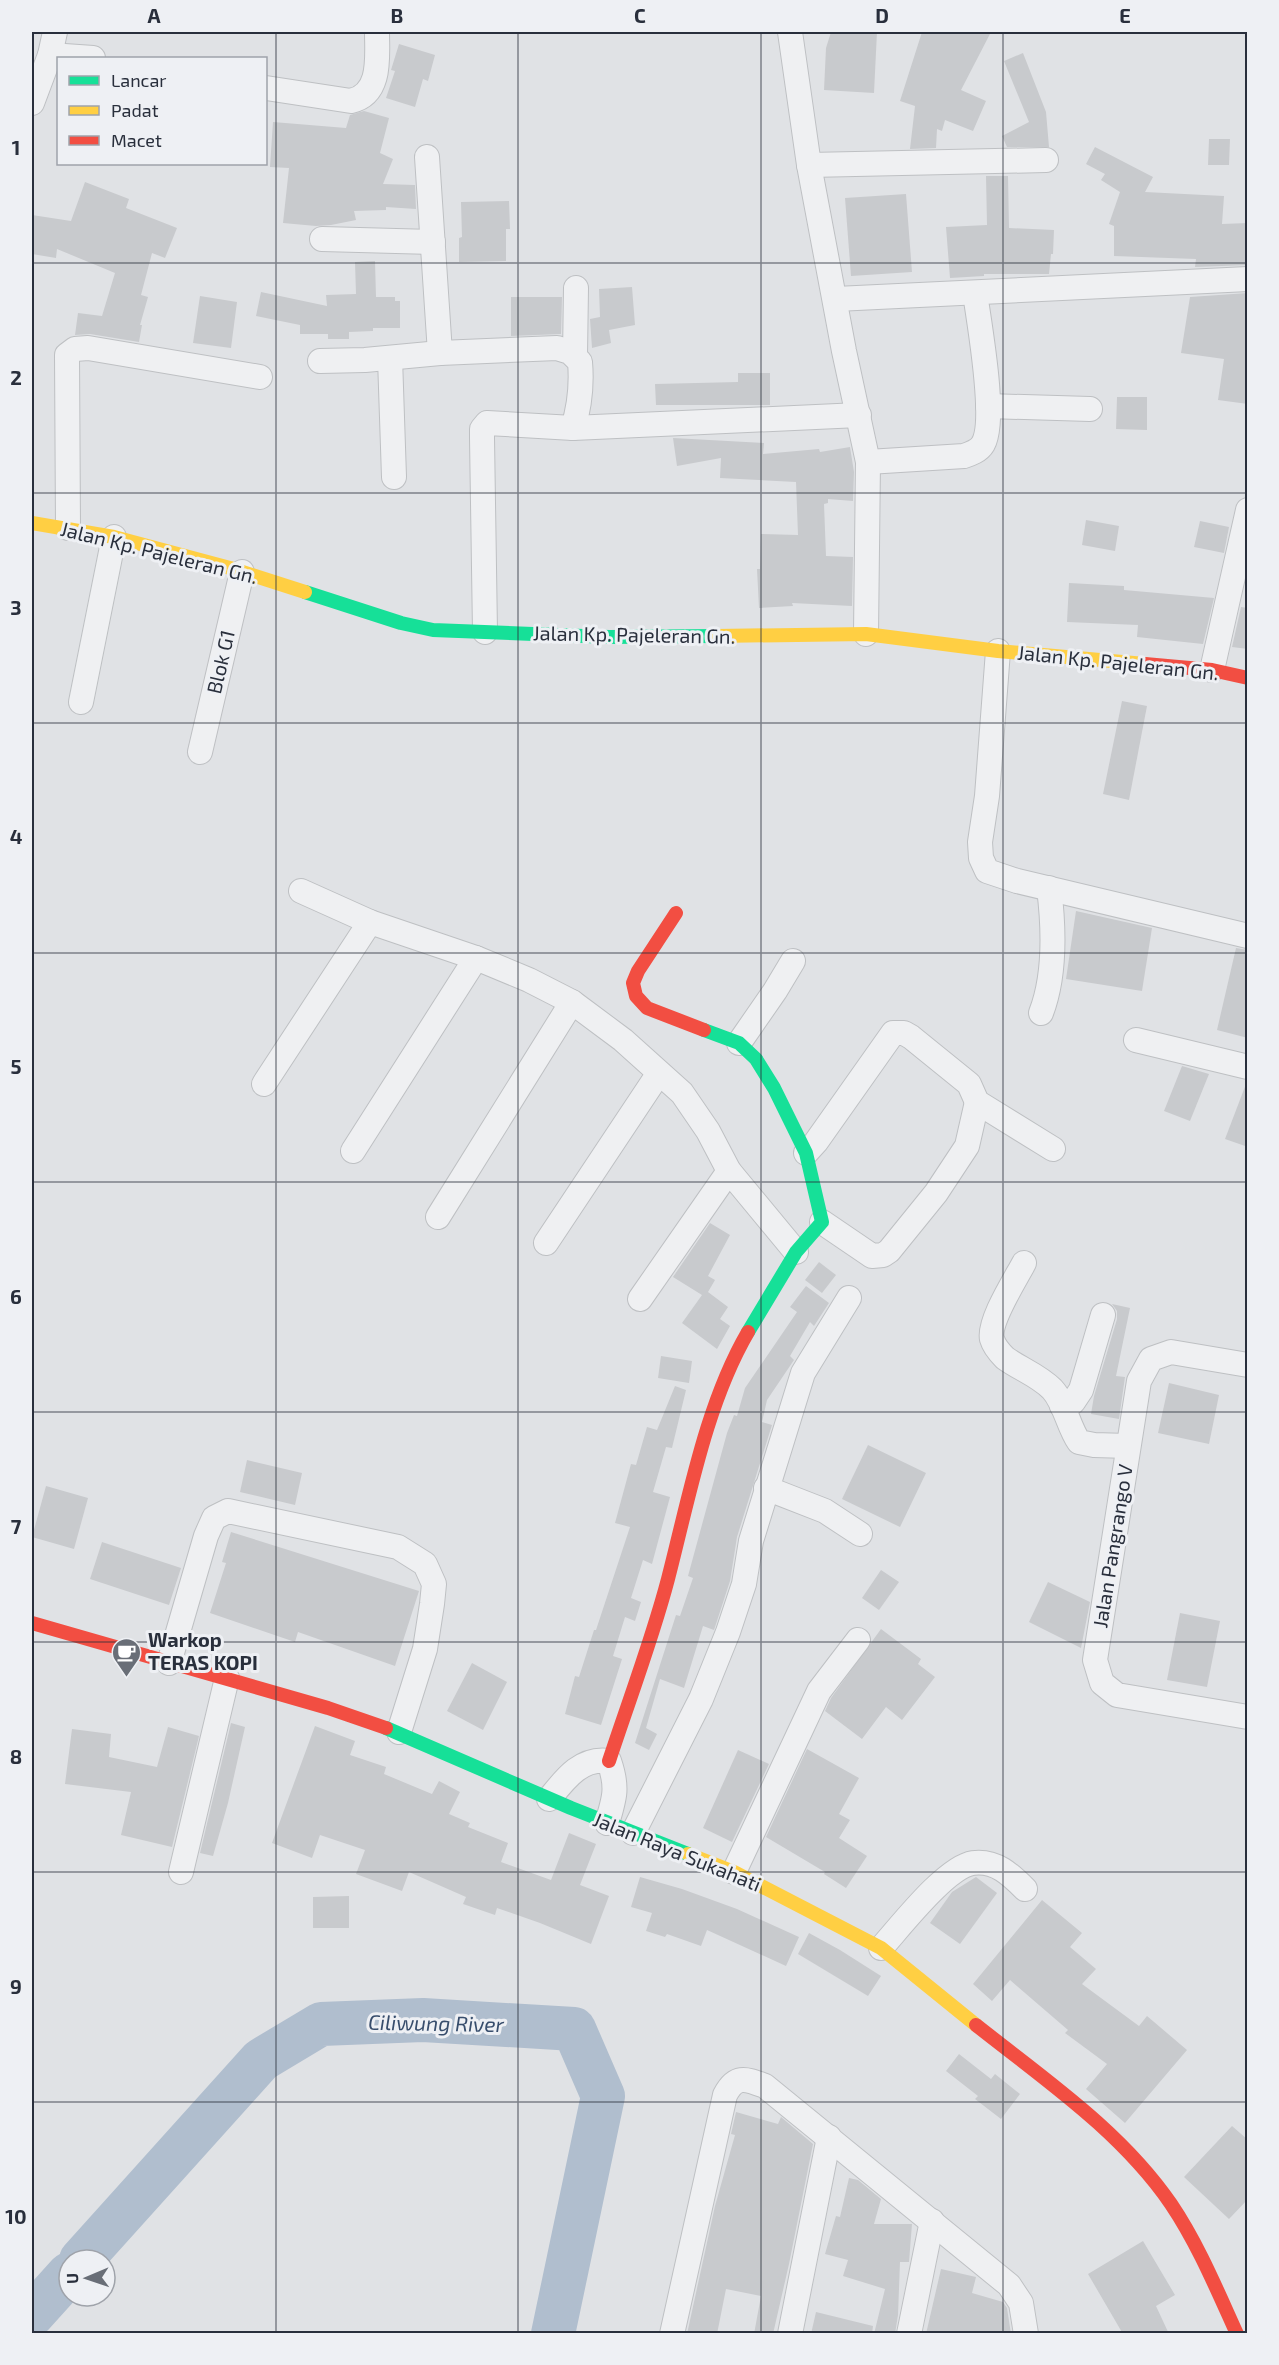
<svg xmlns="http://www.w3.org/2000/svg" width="1279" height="2365" font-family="'Exo 2',sans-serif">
  <rect width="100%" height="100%" fill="#e0e2e5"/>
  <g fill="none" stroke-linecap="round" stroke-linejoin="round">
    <g stroke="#b0bece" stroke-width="44">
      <polyline points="81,2260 261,2060 321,2024 423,2020 574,2029 603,2096 553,2334"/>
      <polyline points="32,2315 69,2274"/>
    </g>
  </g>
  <g fill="#c8cacd">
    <polygon points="831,32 877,32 874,93 824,90 826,48"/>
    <polygon points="922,32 991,32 961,90 986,101 973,131 945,120 942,131 937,129 936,148 910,149 915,106 900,101"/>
    <polygon points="399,44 435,55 428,81 423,79 415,107 386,98 395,71 391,70"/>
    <polygon points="1023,53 1046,112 1049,147 1007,147 1002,136 1029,122 1004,61"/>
    <polygon points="364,111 389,118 380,153 393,159 383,184 415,185 416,209 386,207 386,210 354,211 356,220 331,225 316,226 283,223 289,168 270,167 273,122 346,128 350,115"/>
    <polygon points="1209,139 1230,139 1229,165 1208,165"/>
    <polygon points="1095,147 1153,177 1145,192 1224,196 1222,224 1248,223 1248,265 1195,267 1196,259 1114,256 1114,226 1109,224 1120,192 1101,180 1105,174 1086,164"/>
    <polygon points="986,176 1008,176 1009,228 1054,230 1053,254 1051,254 1049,274 984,274 984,276 950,278 946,227 987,225"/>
    <polygon points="85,182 129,199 126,208 177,228 165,258 152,253 141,295 148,297 140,325 142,325 139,342 90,334 75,335 78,313 102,316 115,273 57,249 56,258 32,254 32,215 71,221"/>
    <polygon points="906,194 912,272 851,276 845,198"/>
    <polygon points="509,201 510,229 506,229 506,261 459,262 459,238 462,237 461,202"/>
    <polygon points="375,261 376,297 395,297 395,301 400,301 400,328 373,328 373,331 349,332 349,339 328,339 328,334 300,334 300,325 256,316 261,292 327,306 326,295 356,294 355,262"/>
    <polygon points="632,287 635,325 609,330 611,343 592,348 590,319 600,317 599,289"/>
    <polygon points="1248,293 1245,355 1248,355 1248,404 1218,400 1224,359 1181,353 1190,297"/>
    <polygon points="200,296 237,302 231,348 193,343"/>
    <polygon points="511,297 562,297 561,334 511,336"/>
    <polygon points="738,373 770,373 770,405 656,405 655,384 738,382"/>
    <polygon points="1117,397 1147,397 1147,430 1116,429"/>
    <polygon points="673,438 764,443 763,454 819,449 820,452 850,447 854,472 853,501 828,499 828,503 824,504 826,556 853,557 852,606 792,603 793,606 759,608 757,569 760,569 761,534 798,535 796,482 720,478 721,458 677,466"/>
    <polygon points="1086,520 1119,526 1115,551 1082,545"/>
    <polygon points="1200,521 1229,527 1224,553 1194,547"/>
    <polygon points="1069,583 1124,586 1124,590 1214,598 1203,644 1137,637 1138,625 1067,622"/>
    <polygon points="1241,607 1248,608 1248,649 1232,647"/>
    <polygon points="1122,701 1147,706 1129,800 1103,794"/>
    <polygon points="1076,911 1152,928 1142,991 1066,979"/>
    <polygon points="1236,948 1248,950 1248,1038 1217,1030"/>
    <polygon points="1182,1066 1209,1074 1190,1121 1164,1111"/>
    <polygon points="1246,1084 1248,1085 1248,1147 1225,1139"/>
    <polygon points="710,1223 730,1235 708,1276 715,1280 708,1292 728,1307 720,1319 730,1326 717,1349 682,1323 702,1295 673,1277"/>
    <polygon points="819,1262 836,1275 822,1293 805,1280"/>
    <polygon points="806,1286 829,1303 814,1326 810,1322 790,1356 794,1360 767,1400 762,1422 772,1425 737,1537 730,1581 715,1627 714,1630 703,1626 684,1688 660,1679 646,1728 657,1734 649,1750 635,1743 676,1615 680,1616 693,1578 688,1576 727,1433 734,1415 737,1416 745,1388 797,1312 790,1307"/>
    <polygon points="1112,1304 1130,1308 1116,1376 1125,1377 1119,1419 1091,1414 1094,1396 1117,1319 1117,1311"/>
    <polygon points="661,1356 692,1361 689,1383 658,1378"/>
    <polygon points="1169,1383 1219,1395 1209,1444 1158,1433"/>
    <polygon points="675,1386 686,1390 672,1448 666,1447 653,1492 670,1497 652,1564 643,1560 631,1598 641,1602 635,1621 625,1617 613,1656 622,1659 601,1725 565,1714 575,1676 579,1677 594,1630 596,1630 630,1527 615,1523 631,1464 636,1465 647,1427 657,1430"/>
    <polygon points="868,1445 926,1473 900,1527 842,1499"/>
    <polygon points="247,1460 302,1473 295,1505 240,1492"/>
    <polygon points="46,1486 88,1498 74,1549 32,1537"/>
    <polygon points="231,1532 419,1591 395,1666 298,1632 295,1642 210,1613 226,1563 222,1562"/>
    <polygon points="102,1542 181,1568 169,1605 90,1579"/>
    <polygon points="881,1570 899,1582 879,1610 862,1598"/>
    <polygon points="1048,1582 1090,1602 1081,1648 1029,1622"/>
    <polygon points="1180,1613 1220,1621 1207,1687 1167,1680"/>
    <polygon points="881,1629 921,1659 918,1664 935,1677 902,1720 886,1707 862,1739 825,1711 831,1698"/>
    <polygon points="472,1663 507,1682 483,1730 447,1711"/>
    <polygon points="231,1723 245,1727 228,1803 213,1856 200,1853"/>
    <polygon points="315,1726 355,1741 350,1755 386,1767 384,1774 432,1794 439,1781 460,1792 449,1814 470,1823 468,1827 508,1843 501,1862 551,1880 569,1833 596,1844 580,1885 609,1896 591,1944 540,1923 497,1908 495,1915 463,1904 466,1897 409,1872 402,1891 356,1874 365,1850 320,1835 312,1858 272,1843"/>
    <polygon points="168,1727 199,1736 172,1847 121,1835 131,1792 65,1784 72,1729 111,1734 109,1757 157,1767"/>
    <polygon points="807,1749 859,1778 839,1814 850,1820 839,1838 867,1856 846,1888 824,1874 825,1872 766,1837"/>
    <polygon points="738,1750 769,1764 732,1842 703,1828"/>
    <polygon points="640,1877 682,1889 737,1909 799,1937 786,1966 707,1930 701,1946 667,1934 665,1937 646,1931 652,1913 631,1907"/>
    <polygon points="976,1877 997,1893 960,1944 930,1923 952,1892"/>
    <polygon points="349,1896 349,1928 313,1928 313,1897"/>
    <polygon points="1042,1900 1082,1933 1070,1947 1096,1969 1082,1984 1139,2026 1147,2016 1187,2050 1125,2123 1086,2089 1107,2064 1065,2033 1068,2030 1010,1980 992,2001 973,1984"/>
    <polygon points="809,1933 840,1950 881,1976 868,1996 798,1954"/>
    <polygon points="959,2054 991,2079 995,2074 1020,2094 1001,2119 975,2099 978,2096 946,2071"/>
    <polygon points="736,2112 778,2124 781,2117 813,2144 789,2264 773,2334 754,2334 761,2296 726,2289 717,2334 687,2334 715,2206 735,2135 731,2134"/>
    <polygon points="1232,2126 1248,2140 1248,2199 1229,2219 1184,2177"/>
    <polygon points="849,2178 858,2180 881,2199 874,2224 912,2224 909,2262 900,2262 898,2315 895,2334 874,2334 885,2289 843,2276 848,2260 825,2254 836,2216 840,2217"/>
    <polygon points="1143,2241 1175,2295 1156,2306 1169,2334 1123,2334 1088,2274"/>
    <polygon points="941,2269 976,2277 972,2293 1003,2302 1007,2308 1011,2334 926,2334"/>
    <polygon points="816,2312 873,2326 872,2334 811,2334"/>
  </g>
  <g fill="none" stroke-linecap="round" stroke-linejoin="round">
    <defs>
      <g id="street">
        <polyline points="790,32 809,165 844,351 868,462 866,634"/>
        <polyline points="50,55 93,58"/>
        <path d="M266,88L351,101C382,94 377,56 377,32"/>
        <polyline points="32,103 50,55 55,32"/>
        <path d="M427,157L440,353L557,348L570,352L580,362C582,385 580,405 573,428"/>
        <polyline points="809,165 1046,160"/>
        <polyline points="322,239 433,242"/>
        <polyline points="836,299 1248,279"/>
        <polyline points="575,355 576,288"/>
        <polyline points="390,358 394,477"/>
        <polyline points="320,361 365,360 440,353"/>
        <polyline points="988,406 1090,409"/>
        <path d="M868,462L964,456C970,454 979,451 983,444C997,420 979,323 975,293"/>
        <polyline points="68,528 67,355 75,349 88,348 260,377"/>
        <polyline points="485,632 482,438 482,429 487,423 573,428 859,415"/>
        <polyline points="998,651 987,796 980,842 981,858 987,871 1017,881 1248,936"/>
        <polyline points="1212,670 1248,510"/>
        <polyline points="81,702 114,537"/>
        <polyline points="200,752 242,572"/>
        <polyline points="301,891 370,922 476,958 529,980 572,1002 623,1040 682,1093 708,1131 729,1171 796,1252"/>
        <path d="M1041,1013C1056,974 1054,928 1049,888"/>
        <polyline points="1136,1040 1248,1067"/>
        <polyline points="739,1043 775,991 793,961"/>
        <polyline points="264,1084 370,922"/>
        <polyline points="353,1151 476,958"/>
        <polyline points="806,1153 816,1142 893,1033 904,1033 911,1037 969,1084 977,1102 1053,1149"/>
        <polyline points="438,1217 572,1002"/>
        <polyline points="822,1222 872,1256 883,1255 889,1251 936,1193 967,1146 977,1102"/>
        <polyline points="546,1243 659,1073"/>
        <path d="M1024,1263C1015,1280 988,1322 992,1339C994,1346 1000,1353 1005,1358C1020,1369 1038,1375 1052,1389C1065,1403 1068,1426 1079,1442L1094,1445L1128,1446"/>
        <polyline points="640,1299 729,1171"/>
        <polyline points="1248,1365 1171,1352 1151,1359 1139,1381 1095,1660 1102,1683 1117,1695 1248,1717"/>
        <polyline points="1062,1406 1073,1402 1081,1390 1103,1315"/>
        <polyline points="766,1488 825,1511 860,1534"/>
        <polyline points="169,1663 206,1536 214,1518 228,1511 398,1547 425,1564 434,1584 432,1604 425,1649 399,1732"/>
        <path d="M549,1799C565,1779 581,1757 609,1761C618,1787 615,1797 607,1823"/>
        <polyline points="633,1833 701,1699 728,1632 744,1584 751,1541 803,1373 849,1298"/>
        <polyline points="181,1872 227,1678"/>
        <polyline points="734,1872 819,1691 858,1640"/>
        <path d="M881,1948C900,1927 946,1867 973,1863C996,1860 1011,1875 1025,1889"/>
        <path d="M672,2334L725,2095C736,2074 746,2079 765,2086L1009,2285L1021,2303L1026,2334"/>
        <polyline points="790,2334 829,2137"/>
        <polyline points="909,2334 932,2221"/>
      </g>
    </defs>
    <use href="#street" stroke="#bec0c3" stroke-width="26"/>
    <use href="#street" stroke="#eff0f2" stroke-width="24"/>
    <g stroke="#16e098" stroke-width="14">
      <polyline points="305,592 401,623 433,630 609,637 716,636"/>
      <polyline points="704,1030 739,1043 756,1059 774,1088 806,1153 822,1222 796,1252 748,1332"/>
      <polyline points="386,1728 571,1808 688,1854"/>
    </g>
    <g stroke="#ffcf43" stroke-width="14">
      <polyline points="32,523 114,537 230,568 305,592"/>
      <polyline points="716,636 866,634 998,651 1145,664"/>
      <polyline points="688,1854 734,1872 881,1948 976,2025"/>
    </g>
    <g stroke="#f24e42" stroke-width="14">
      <polyline points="1145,664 1212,670 1248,678"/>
      <polyline points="676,913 638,971 633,983 636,996 647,1008 704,1030"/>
      <polyline points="32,1623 328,1708 386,1728"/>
      <path d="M609,1761C629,1700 652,1640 668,1579C689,1498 706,1404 748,1332"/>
      <path d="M976,2025C1044,2079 1121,2131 1171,2204C1198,2244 1217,2290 1237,2334"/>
    </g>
  </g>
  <path fill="none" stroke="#292f3c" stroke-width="1.5" stroke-opacity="0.55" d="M276,32V2334M518,32V2334M761,32V2334M1003,32V2334M32,263H1248M32,493H1248M32,723H1248M32,953H1248M32,1182H1248M32,1412H1248M32,1642H1248M32,1872H1248M32,2102H1248"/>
  <defs>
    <symbol id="cafe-pin" viewBox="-11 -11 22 30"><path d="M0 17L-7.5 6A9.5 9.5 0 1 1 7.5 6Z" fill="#696e77" stroke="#eef0f4"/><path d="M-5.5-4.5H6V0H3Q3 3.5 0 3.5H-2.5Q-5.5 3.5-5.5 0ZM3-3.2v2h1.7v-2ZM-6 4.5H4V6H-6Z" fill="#fff"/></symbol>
  </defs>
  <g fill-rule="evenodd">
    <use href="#cafe-pin" x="110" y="1636" width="33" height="45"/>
  </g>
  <g text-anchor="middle" stroke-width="6" stroke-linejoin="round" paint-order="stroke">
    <g font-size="20" fill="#292f3c" stroke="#eef0f4">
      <text transform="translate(159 553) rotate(14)" y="7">Jalan Kp. Pajeleran Gn.</text>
      <text transform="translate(634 635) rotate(1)" y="7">Jalan Kp. Pajeleran Gn.</text>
      <text transform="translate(221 662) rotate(-77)" y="7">Blok G1</text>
      <text transform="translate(1118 663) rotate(6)" y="7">Jalan Kp. Pajeleran Gn.</text>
      <text transform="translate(1113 1546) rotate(-81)" y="7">Jalan Pangrango V</text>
      <text transform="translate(677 1852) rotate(22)" y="7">Jalan Raya Sukahati</text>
    </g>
    <g font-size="20" font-weight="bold" fill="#292f3c" stroke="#eef0f4" text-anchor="start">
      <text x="148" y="1647">Warkop<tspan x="148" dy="23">TERAS KOPI</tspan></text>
    </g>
    <g font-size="21" font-style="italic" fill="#374d6c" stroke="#eef0f4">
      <text transform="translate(436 2024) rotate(1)" y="7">Ciliwung River</text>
    </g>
  </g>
  <rect width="1279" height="2365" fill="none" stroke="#eef0f4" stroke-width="66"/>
  <rect x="57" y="57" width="210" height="108" fill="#eef0f4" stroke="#9fa3aa" stroke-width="1.5"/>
  <rect x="69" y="76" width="30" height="9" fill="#16e098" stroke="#9fa3aa" stroke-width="1.5"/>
  <text x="111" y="87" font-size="18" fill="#292f3c">Lancar</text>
  <rect x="69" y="106" width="30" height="9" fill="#ffcf43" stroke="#9fa3aa" stroke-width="1.5"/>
  <text x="111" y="117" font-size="18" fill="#292f3c">Padat</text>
  <rect x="69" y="136" width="30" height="9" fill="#f24e42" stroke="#9fa3aa" stroke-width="1.5"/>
  <text x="111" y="147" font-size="18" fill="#292f3c">Macet</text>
  <g transform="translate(87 2278) rotate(268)"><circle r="28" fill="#eef0f4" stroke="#9fa3aa" stroke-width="1.5"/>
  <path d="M0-4.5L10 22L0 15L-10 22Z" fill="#696e77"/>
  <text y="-9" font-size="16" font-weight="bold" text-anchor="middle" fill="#292f3c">U</text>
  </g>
  <rect x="33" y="33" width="1213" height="2299" fill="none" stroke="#292f3c" stroke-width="2"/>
  <g font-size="20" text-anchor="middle" font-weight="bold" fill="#292f3c">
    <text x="154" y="23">A</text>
    <text x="397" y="23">B</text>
    <text x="640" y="23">C</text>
    <text x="882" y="23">D</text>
    <text x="1125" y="23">E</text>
    <text x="16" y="155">1</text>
    <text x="16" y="385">2</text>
    <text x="16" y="615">3</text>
    <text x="16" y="844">4</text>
    <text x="16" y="1074">5</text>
    <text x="16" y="1304">6</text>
    <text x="16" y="1534">7</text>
    <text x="16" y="1764">8</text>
    <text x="16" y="1994">9</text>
    <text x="16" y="2224">10</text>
  </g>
</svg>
